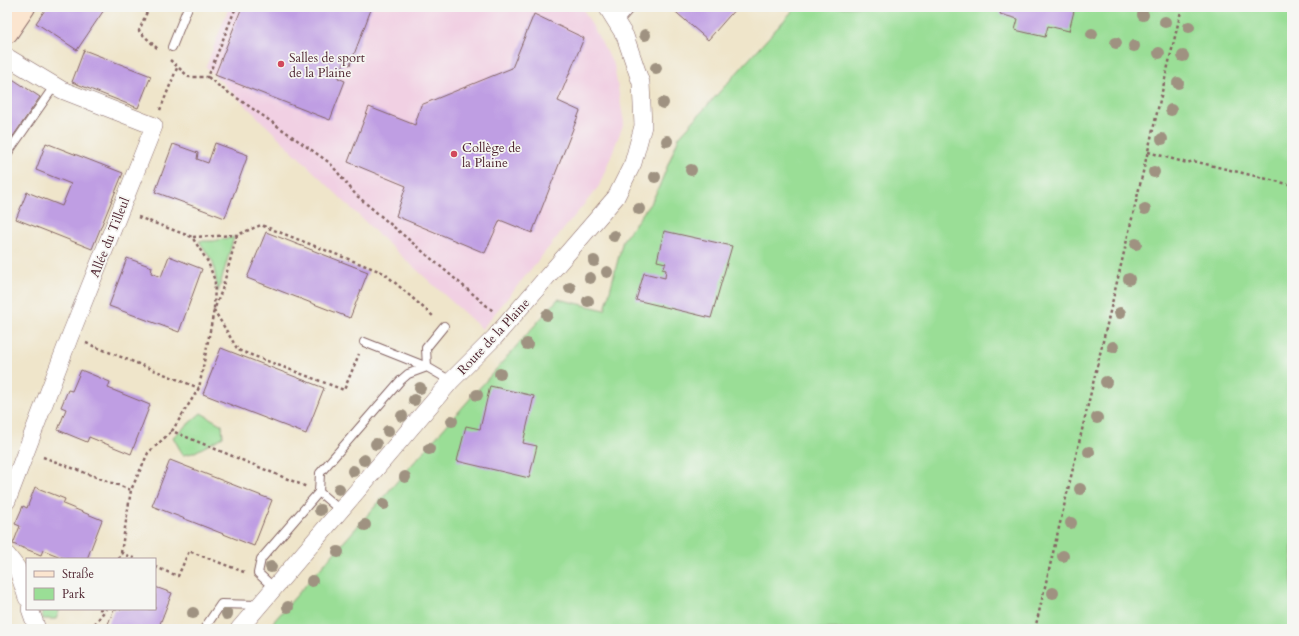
<svg xmlns="http://www.w3.org/2000/svg" width="1299" height="636" font-family="Cardo,serif">
  <rect width="100%" height="100%" fill="#f6f6f2"/>
  <filter id="ink" filterUnits="userSpaceOnUse"><feTurbulence type="fractalNoise" baseFrequency=".025" numOctaves="2"/><feDisplacementMap in="SourceGraphic" scale="8" xChannelSelector="R" yChannelSelector="G"/><feConvolveMatrix kernelMatrix="1 2 1 2 8 2 1 2 1" color-interpolation-filters="sRGB"/></filter>
  <filter id="wash" filterUnits="userSpaceOnUse"><feTurbulence type="fractalNoise" baseFrequency=".012" numOctaves="4" result="noise"/><feDisplacementMap in="SourceGraphic" scale="16" xChannelSelector="R" yChannelSelector="G"/><feGaussianBlur stdDeviation="0.9" result="paint"/><feColorMatrix in="noise" values="0 0 0 0 0 0 0 0 0 0 0 0 0 0 0 0 0 1.4 0 .05"/><feComposite in="paint" operator="in"/></filter>
  <g filter="url(#wash)">
    <rect width="100%" height="100%" fill="#efe5ca"/>
    <polygon fill="#f1d0e3" points="229,7 582,7 614,65 624,123 599,186 482,329 384,240 206,67"/>
    <g fill="#9ade96" stroke="#727e60">
      <polygon points="796,7 1292,7 1292,629 267,629 558,299 605,310 623,240 652,201 659,187 679,137"/>
      <polygon points="234,237 218,292 213,262 199,241 213,241"/>
      <polygon points="201,413 222,425 223,437 193,453 183,455 173,437"/>
      <polygon points="41,609 60,609 56,619 43,619"/>
    </g>
    <g id="blocks">
      <g fill="#bf9ee3">
        <polygon points="47,7 106,7 77,50 36,23"/>
        <polygon points="242,7 372,7 350,65 344,63 338,78 345,81 330,120 215,75"/>
        <polygon points="670,7 737,7 708,40"/>
        <polygon points="1002,7 1075,7 1069,31 1048,26 1045,37 1015,30 1018,19 1000,14"/>
        <polygon points="534,14 584,38 558,101 580,111 532,233 500,220 485,253 396,216 406,186 348,162 369,107 415,125 421,105 512,68"/>
        <polygon points="84,50 151,76 138,108 72,82"/>
        <polygon points="7,76 8,76 40,97 7,145"/>
        <polygon points="46,143 123,173 92,249 16,219 27,192 62,206 71,184 36,170"/>
        <polygon points="215,143 248,155 225,218 155,192 173,144 198,153 197,159 208,163"/>
        <polygon points="664,231 732,246 711,318 636,300 644,273 665,278 666,270 662,269 666,263 657,261"/>
        <polygon points="266,232 368,272 350,318 247,278"/>
        <polygon points="169,256 202,269 179,332 109,306 127,258 152,267 151,273 161,277"/>
        <polygon points="221,348 324,388 306,434 203,394"/>
        <polygon points="81,370 110,382 108,388 150,405 131,454 89,437 87,442 58,430 66,409 61,407 68,390 72,391"/>
        <polygon points="490,386 534,396 523,443 537,446 529,478 457,461 466,426 480,429"/>
        <polygon points="170,460 272,500 254,546 152,506"/>
        <polygon points="35,487 65,499 63,504 102,520 87,559 66,559 43,550 41,555 13,544 20,526 15,524 23,506 27,508"/>
        <polygon points="155,587 172,593 158,629 106,629 114,609 155,609"/>
      </g>
    </g>
  </g>
  <g filter="url(#ink)">
    <use href="#blocks" fill-opacity="0" stroke="#846463" stroke-width="1"/>
    <g fill="none" stroke-linecap="round" stroke-linejoin="round">
      <defs>
        <g id="lane">
          <polyline points="617,23 631,7"/>
          <polyline points="172,47 188,7"/>
          <polyline points="7,154 55,85"/>
          <polyline points="364,342 427,367 426,348 444,326"/>
          <polyline points="319,492 320,473 400,381 408,374 427,367 451,381"/>
          <polyline points="274,588 258,573 261,559 319,492 341,511"/>
          <polyline points="204,629 221,604 258,605"/>
        </g>
        <g id="street">
          <polyline points="7,57 62,90 154,126 70,336 7,501"/>
          <polyline points="7,555 17,568 27,598"/>
          <polyline points="30,609 37,629"/>
          <polyline points="239,629 451,381 495,337 616,197 633,163 643,126 641,83 625,36 607,7"/>
        </g>
        <polyline id="secondary" points="7,32 24,7"/>
      </defs>
      <use href="#lane" stroke="#846463" stroke-width="10"/>
      <use href="#street" stroke="#846463" stroke-width="18"/>
      <use href="#secondary" stroke="#846463" stroke-width="24"/>
      <g stroke="#846463" stroke-width="2.5" stroke-dasharray="3 3" stroke-linecap="butt">
        <polyline points="149,7 139,31 159,50"/>
        <polyline points="170,60 189,77 208,77 236,7"/>
        <polyline points="208,77 220,87 246,104 330,163 356,195 493,311"/>
        <polyline points="160,110 177,68"/>
        <polyline points="1148,152 1187,163 1193,161 1292,185"/>
        <polyline points="138,217 192,237 208,262 215,281 214,310 199,388 172,431 307,487"/>
        <polyline points="237,235 222,290 214,310 238,350 344,390 359,354"/>
        <polyline points="193,237 237,235 261,225 384,273 434,317"/>
        <polyline points="86,343 199,388"/>
        <polyline points="43,457 131,490"/>
        <polyline points="121,553 131,490 148,453 172,431"/>
        <polyline points="119,559 121,553 136,559"/>
        <polyline points="155,567 178,576 189,551 244,572"/>
        <polyline points="99,609 105,610"/>
        <polyline points="91,629 106,609"/>
        <polyline points="1035,629 1182,7"/>
      </g>
      <use href="#lane" stroke="#fff" stroke-width="8"/>
      <use href="#street" stroke="#fff" stroke-width="17"/>
      <use href="#secondary" stroke="#fbe5cf" stroke-width="22"/>
    </g>
    <g fill="#9f9281">
      <circle cx="1143" cy="15" r="6"/>
      <circle cx="1165" cy="22" r="6"/>
      <circle cx="1189" cy="27" r="6"/>
      <circle cx="1092" cy="34" r="6"/>
      <circle cx="645" cy="35" r="6"/>
      <circle cx="1116" cy="43" r="6"/>
      <circle cx="1134" cy="46" r="6"/>
      <circle cx="1159" cy="53" r="6"/>
      <circle cx="1183" cy="56" r="6"/>
      <circle cx="656" cy="68" r="6"/>
      <circle cx="1178" cy="83" r="6"/>
      <circle cx="663" cy="103" r="6"/>
      <circle cx="1171" cy="110" r="6"/>
      <circle cx="1162" cy="139" r="6"/>
      <circle cx="667" cy="141" r="6"/>
      <circle cx="691" cy="170" r="6"/>
      <circle cx="1154" cy="172" r="6"/>
      <circle cx="655" cy="177" r="6"/>
      <circle cx="639" cy="209" r="6"/>
      <circle cx="1145" cy="209" r="6"/>
      <circle cx="614" cy="236" r="6"/>
      <circle cx="1136" cy="244" r="6"/>
      <circle cx="594" cy="261" r="6"/>
      <circle cx="607" cy="272" r="6"/>
      <circle cx="590" cy="278" r="6"/>
      <circle cx="1129" cy="279" r="6"/>
      <circle cx="570" cy="288" r="6"/>
      <circle cx="588" cy="301" r="6"/>
      <circle cx="1120" cy="313" r="6"/>
      <circle cx="547" cy="315" r="6"/>
      <circle cx="527" cy="344" r="6"/>
      <circle cx="1113" cy="347" r="6"/>
      <circle cx="500" cy="374" r="6"/>
      <circle cx="1106" cy="382" r="6"/>
      <circle cx="420" cy="388" r="6"/>
      <circle cx="477" cy="395" r="6"/>
      <circle cx="414" cy="400" r="6"/>
      <circle cx="402" cy="416" r="6"/>
      <circle cx="1097" cy="418" r="6"/>
      <circle cx="452" cy="421" r="6"/>
      <circle cx="388" cy="431" r="6"/>
      <circle cx="376" cy="444" r="6"/>
      <circle cx="429" cy="449" r="6"/>
      <circle cx="1089" cy="452" r="6"/>
      <circle cx="364" cy="460" r="6"/>
      <circle cx="353" cy="471" r="6"/>
      <circle cx="405" cy="477" r="6"/>
      <circle cx="339" cy="489" r="6"/>
      <circle cx="1080" cy="489" r="6"/>
      <circle cx="384" cy="504" r="6"/>
      <circle cx="320" cy="510" r="6"/>
      <circle cx="1071" cy="523" r="6"/>
      <circle cx="365" cy="525" r="6"/>
      <circle cx="338" cy="552" r="6"/>
      <circle cx="1063" cy="556" r="6"/>
      <circle cx="271" cy="567" r="6"/>
      <circle cx="312" cy="581" r="6"/>
      <circle cx="1053" cy="593" r="6"/>
      <circle cx="288" cy="607" r="6"/>
      <circle cx="193" cy="613" r="6"/>
      <circle cx="227" cy="614" r="6"/>
    </g>
  </g>
  <g fill="#d1495b" stroke="#f6f6f2" stroke-width="1.5">
    <circle cx="281" cy="64" r="4"/>
    <circle cx="454" cy="154" r="4"/>
  </g>
  <g text-anchor="middle" stroke-width="3.5" stroke-linejoin="round" paint-order="stroke">
    <g font-size="13" fill="#4a1f2b" stroke="#f6f6f2" text-anchor="start">
      <text x="289" y="62">Salles de sport<tspan x="289" dy="15">de la Plaine</tspan></text>
      <text x="462" y="152">Collège de<tspan x="462" dy="15">la Plaine</tspan></text>
    </g>
    <g font-size="13" fill="#4a1f2b" stroke="#f6f6f2">
      <text transform="translate(109 237) rotate(-68)" y="5">Allée du Tilleul</text>
      <text transform="translate(493 336) rotate(-47)" y="5">Route de la Plaine</text>
    </g>
  </g>
  <rect width="1299" height="636" fill="none" stroke="#f6f6f2" stroke-width="24"/>
  <rect x="26" y="558" width="130" height="52" fill="#f6f6f2" stroke="#b1a0a2"/>
  <rect x="34" y="571" width="20" height="6" fill="#fbe5cf" stroke="#b1a0a2"/>
  <text x="62" y="578" font-size="12" fill="#4a1f2b">Straße</text>
  <rect x="34" y="588" width="20" height="12" fill="#9ade96" stroke="#b1a0a2"/>
  <text x="62" y="598" font-size="12" fill="#4a1f2b">Park</text>
</svg>
